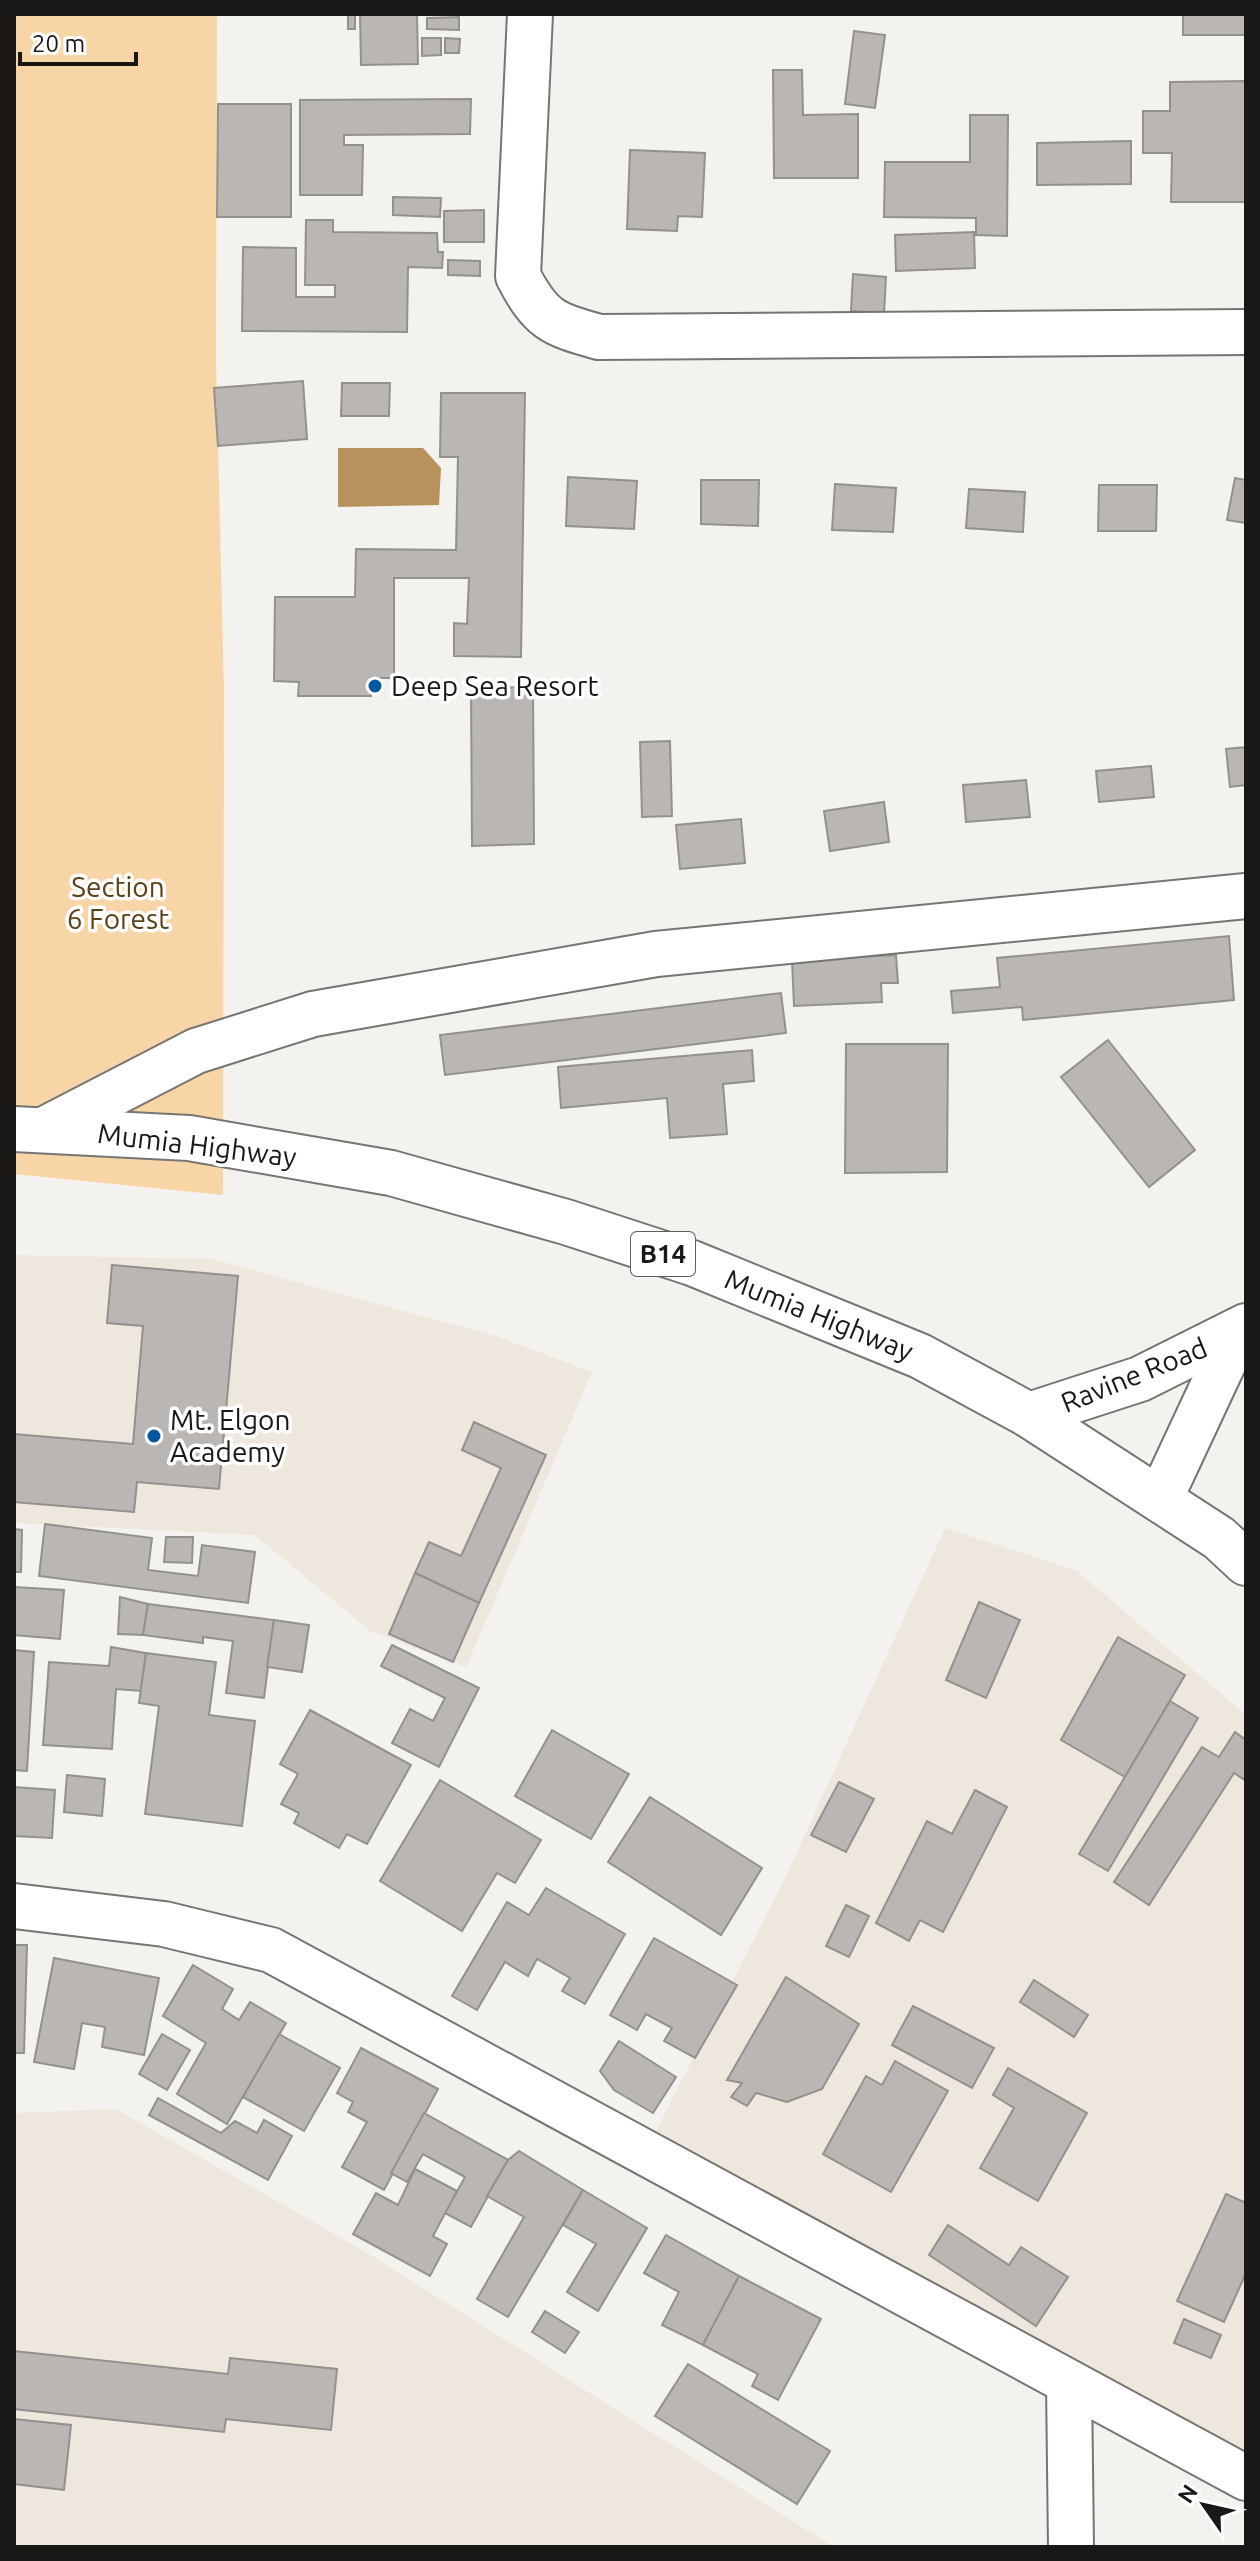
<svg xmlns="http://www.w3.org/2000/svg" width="1260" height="2561" font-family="Ubuntu,sans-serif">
  <rect width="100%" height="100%" fill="#f4f2ee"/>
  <g fill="#eee7dd">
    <polygon points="14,1255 212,1259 496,1336 592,1372 466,1667 370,1631 255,1535 14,1523"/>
    <polygon points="945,1528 1077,1571 1246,1715 1246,2460 656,2131 786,1876"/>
    <polygon points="116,2109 369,2254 834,2547 14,2547 14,2113"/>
  </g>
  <polygon fill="#f8d5a6" points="14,14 217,14 216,361 224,691 223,1195 14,1174"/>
  <polygon fill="#b8925d" points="338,448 423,448 441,468 439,505 338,507"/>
  <g fill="#b9b6b3" stroke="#93918e" stroke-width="2">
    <rect x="348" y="14" width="7" height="15"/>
    <polygon points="360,14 417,14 418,64 361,65"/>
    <rect x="1183" y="14" width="63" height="21"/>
    <polygon points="459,17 459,30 427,29 427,18"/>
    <polygon points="854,31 885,35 875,108 845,104"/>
    <polygon points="422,38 441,38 441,55 422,56"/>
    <polygon points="445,38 460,39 459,53 445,53"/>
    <polygon points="773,70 802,70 803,115 858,114 858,178 774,178"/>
    <polygon points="1246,81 1246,202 1171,202 1172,153 1143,153 1143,111 1170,111 1170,82"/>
    <polygon points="471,99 470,134 344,135 344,145 363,145 362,195 300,195 300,100"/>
    <polygon points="218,104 291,104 291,217 217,217"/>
    <polygon points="970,115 1008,115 1007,236 976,235 976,218 884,217 885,162 970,162"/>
    <polygon points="1131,141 1131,184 1037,185 1037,143"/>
    <polygon points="630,150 705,153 702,217 678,216 677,231 627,229"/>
    <polygon points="393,197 441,198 440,217 393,215"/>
    <polygon points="484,210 484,242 444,242 444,211"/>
    <polygon points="306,220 333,220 333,232 437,233 438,252 443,252 442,268 408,267 407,332 242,331 243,247 296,248 296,297 335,297 335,285 305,285"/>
    <polygon points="974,232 975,268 896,271 895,235"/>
    <polygon points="448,260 480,261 480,276 448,275"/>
    <polygon points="853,274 886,277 884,313 851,311"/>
    <polygon points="303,381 307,439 218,446 214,388"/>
    <polygon points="342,383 390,383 389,416 341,416"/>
    <polygon points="441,393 525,393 521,657 454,656 454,623 467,624 469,578 394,578 394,678 371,678 371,696 298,696 299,682 274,681 275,597 355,597 356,549 456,550 458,457 440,457"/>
    <polygon points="568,477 637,481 634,529 566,526"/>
    <polygon points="1235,478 1246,480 1246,523 1227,520"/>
    <polygon points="701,480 759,480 758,526 701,524"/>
    <polygon points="835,484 896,488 893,532 832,530"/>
    <polygon points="1099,485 1157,485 1156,531 1098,531"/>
    <polygon points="969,489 1025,492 1023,532 966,528"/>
    <polygon points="471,686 533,688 534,844 472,846"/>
    <polygon points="670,741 672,816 642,817 640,742"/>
    <polygon points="1246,747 1246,785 1230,787 1226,749"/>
    <polygon points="1151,766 1154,797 1099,802 1096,771"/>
    <polygon points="1026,780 1030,817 966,822 963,785"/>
    <polygon points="884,802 889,842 830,851 824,811"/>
    <polygon points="741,819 745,863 680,869 676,825"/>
    <polygon points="1229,936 1234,1000 1023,1020 1022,1007 953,1013 951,991 1000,987 997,958"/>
    <polygon points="896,955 898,983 881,983 882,1002 794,1006 792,960"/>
    <polygon points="781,993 786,1033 445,1075 440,1035"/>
    <polygon points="1108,1040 1195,1150 1149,1187 1061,1077"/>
    <polygon points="846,1044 948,1044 947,1172 845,1173"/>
    <polygon points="752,1050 754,1081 723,1084 727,1134 670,1138 667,1098 561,1108 558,1067"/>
    <polygon points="112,1265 238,1276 219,1489 137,1482 134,1512 14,1502 14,1434 133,1444 143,1326 107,1323"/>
    <polygon points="474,1422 546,1455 479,1603 415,1573 429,1542 461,1556 501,1468 462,1450"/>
    <polygon points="45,1524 152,1538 148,1570 198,1576 202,1545 255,1552 248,1603 39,1576"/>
    <polygon points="14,1529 22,1530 21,1572 14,1572"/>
    <polygon points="166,1537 193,1537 192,1563 164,1562"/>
    <polygon points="415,1573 479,1603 453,1662 389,1634"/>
    <polygon points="14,1587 64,1590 60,1639 14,1635"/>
    <polygon points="120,1597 148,1604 143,1635 118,1634"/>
    <polygon points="979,1602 1020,1620 986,1698 946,1680"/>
    <polygon points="148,1604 274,1620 264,1698 226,1693 233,1641 203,1637 203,1643 143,1635"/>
    <polygon points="274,1620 309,1625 302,1672 267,1667"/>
    <polygon points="1118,1637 1185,1675 1125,1777 1061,1740"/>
    <polygon points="392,1645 479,1688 439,1767 392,1743 410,1709 433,1721 445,1698 381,1666"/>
    <polygon points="111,1647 146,1653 141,1691 116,1689 112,1749 43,1745 49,1662 109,1666"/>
    <polygon points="14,1650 34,1652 27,1771 14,1770"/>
    <polygon points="146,1653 216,1662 209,1715 255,1721 242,1826 145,1814 159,1706 139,1703"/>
    <polygon points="1170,1701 1198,1718 1108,1871 1079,1854"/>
    <polygon points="310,1710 411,1765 367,1844 347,1834 339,1848 294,1823 299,1813 281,1804 298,1774 280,1764"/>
    <polygon points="552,1730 629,1774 591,1839 515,1796"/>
    <polygon points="1235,1732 1246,1740 1246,1781 1234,1773 1149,1905 1114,1882 1202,1747 1219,1757"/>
    <polygon points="67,1775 105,1779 102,1816 64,1812"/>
    <polygon points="440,1780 541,1840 515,1883 497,1873 462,1931 380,1881"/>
    <polygon points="839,1782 874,1799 846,1852 811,1835"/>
    <polygon points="14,1787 55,1790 52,1838 14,1836"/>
    <polygon points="975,1790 1007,1807 943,1932 920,1920 909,1941 876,1923 927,1821 952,1834"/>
    <polygon points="650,1797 762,1868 721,1935 608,1862"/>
    <polygon points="546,1888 625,1934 585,2004 562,1991 570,1978 537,1959 528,1976 505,1962 477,2010 452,1996 507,1902 529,1915"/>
    <polygon points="846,1905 869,1916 849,1957 826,1946"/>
    <polygon points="654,1938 737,1985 695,2058 664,2041 672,2028 646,2014 637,2030 610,2015"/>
    <polygon points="14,1945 27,1945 24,2053 14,2053"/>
    <polygon points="54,1958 159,1978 144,2055 102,2047 105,2027 82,2023 74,2069 34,2062"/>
    <polygon points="193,1965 233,1989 222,2009 239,2020 250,2002 286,2023 227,2124 177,2094 206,2043 163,2016"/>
    <polygon points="786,1977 859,2024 822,2089 787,2102 756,2093 747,2106 731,2097 742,2083 727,2080"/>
    <polygon points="1034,1980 1088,2015 1074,2037 1020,2002"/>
    <polygon points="913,2006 994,2048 972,2088 892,2045"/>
    <polygon points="162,2034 190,2050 167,2090 139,2074"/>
    <polygon points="279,2034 340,2068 304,2131 243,2097"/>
    <polygon points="619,2041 676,2077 653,2113 614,2090 600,2071"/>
    <polygon points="361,2048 438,2089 384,2190 342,2167 367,2122 348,2112 353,2102 337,2093"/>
    <polygon points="895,2061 948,2091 891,2192 823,2154 866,2076 882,2085"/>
    <polygon points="1008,2068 1087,2113 1038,2201 980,2168 1014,2108 993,2095"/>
    <polygon points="158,2098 221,2133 235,2121 257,2133 264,2120 292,2136 268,2180 149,2115"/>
    <polygon points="424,2113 508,2160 471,2227 445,2213 465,2177 423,2154 407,2182 391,2173"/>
    <polygon points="519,2151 583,2190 508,2317 477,2299 524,2217 487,2196 508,2160"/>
    <polygon points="415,2169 457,2191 433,2236 447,2244 430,2276 353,2234 376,2193 398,2205"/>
    <polygon points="583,2190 647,2228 598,2311 567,2292 596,2244 563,2225"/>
    <polygon points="1226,2194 1246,2203 1246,2273 1224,2322 1177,2301"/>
    <polygon points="948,2225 1009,2265 1021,2247 1068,2277 1036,2326 929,2255"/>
    <polygon points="666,2235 739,2276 703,2345 662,2325 679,2292 644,2273"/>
    <polygon points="739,2276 821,2319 778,2400 752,2386 758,2374 703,2345"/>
    <polygon points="545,2311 579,2332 565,2353 532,2332"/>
    <polygon points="1184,2319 1221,2335 1211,2358 1174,2343"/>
    <polygon points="14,2351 228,2374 230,2358 337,2369 331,2430 226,2419 224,2432 14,2409"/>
    <polygon points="688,2364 830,2451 797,2504 655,2416"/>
    <polygon points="14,2419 71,2425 64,2490 14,2484"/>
  </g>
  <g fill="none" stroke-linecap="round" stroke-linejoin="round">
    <defs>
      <g id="minor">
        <path d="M530,14L518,276C541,320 552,324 599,337L1246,332"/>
        <polyline points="47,1128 196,1051 313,1014 656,954 1246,896"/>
        <polyline points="1029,1415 1140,1379 1246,1326"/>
        <polyline points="1160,1499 1238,1332"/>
        <polyline points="14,1906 164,1924 271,1950 1246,2478"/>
        <polyline points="1069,2383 1071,2547"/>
      </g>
      <polyline id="highway" points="14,1129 189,1138 391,1173 566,1222 692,1263 920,1356 1029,1415 1219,1538 1246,1563"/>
    </defs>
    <use href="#minor" stroke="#777572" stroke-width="48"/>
    <use href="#highway" stroke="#777572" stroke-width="48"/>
    <use href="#minor" stroke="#fff" stroke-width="44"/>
    <use href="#highway" stroke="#fff" stroke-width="44"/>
  </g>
  <g fill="#0455a3" stroke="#fff" stroke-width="3">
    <circle cx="375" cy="686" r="8"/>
    <circle cx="154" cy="1436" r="8"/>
  </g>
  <g text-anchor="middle" stroke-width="7" stroke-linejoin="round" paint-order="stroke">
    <rect fill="#fff" stroke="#5e5d5d" stroke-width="2" x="631" y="1232" width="64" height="44" rx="6"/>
    <g font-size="26" font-weight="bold" fill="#191817">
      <text x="663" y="1263">B14</text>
    </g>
    <g font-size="28" fill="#191817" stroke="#fff" text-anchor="start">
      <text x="391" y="696">Deep Sea Resort</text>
      <text x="170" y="1430">Mt. Elgon<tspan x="170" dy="32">Academy</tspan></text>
    </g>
    <g font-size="28" fill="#5c4117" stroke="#fff">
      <text x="118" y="897">Section<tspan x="118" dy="32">6 Forest</tspan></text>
    </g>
    <g font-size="28" fill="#191817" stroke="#fff">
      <text transform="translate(197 1145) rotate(7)" y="10">Mumia Highway</text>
      <text transform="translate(819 1315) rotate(22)" y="10">Mumia Highway</text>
      <text transform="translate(1134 1375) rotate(-22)" y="10">Ravine Road</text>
    </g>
  </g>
  <rect width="1260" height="2561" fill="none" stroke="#191817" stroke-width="32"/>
  <g transform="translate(1204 2505) rotate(304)" stroke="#ffffff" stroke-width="6" paint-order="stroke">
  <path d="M0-6L14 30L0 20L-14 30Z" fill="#191817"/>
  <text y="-12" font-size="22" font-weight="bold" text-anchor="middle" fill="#191817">N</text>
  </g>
  <path d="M20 52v12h116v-12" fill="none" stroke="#191817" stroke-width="4"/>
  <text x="32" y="52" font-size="24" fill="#191817" stroke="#ffffff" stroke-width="6" paint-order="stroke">20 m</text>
</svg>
